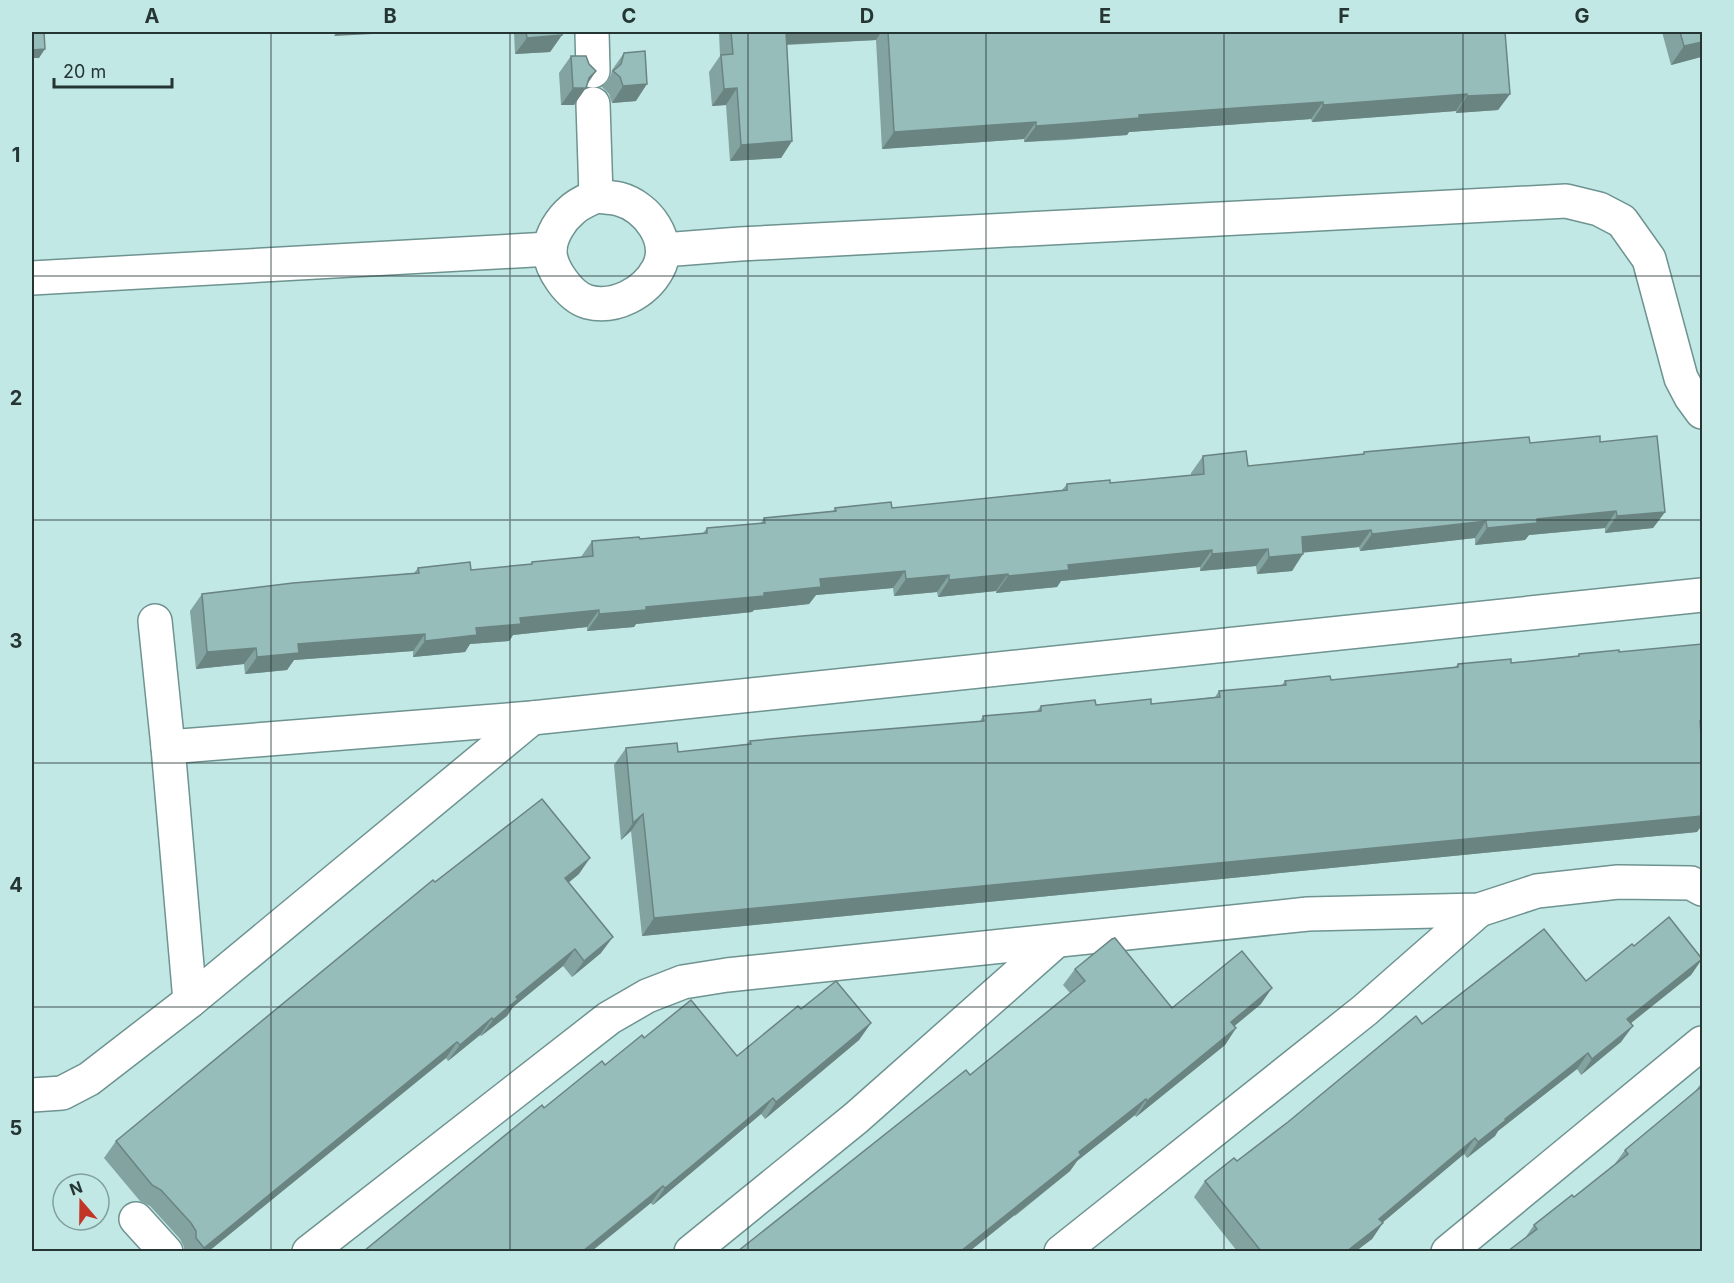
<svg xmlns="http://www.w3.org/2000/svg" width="1734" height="1283" font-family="Inter,sans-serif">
  <rect width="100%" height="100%" fill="#c1e8e5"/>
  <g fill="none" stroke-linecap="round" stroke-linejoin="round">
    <defs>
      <g id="minor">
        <polyline points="592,32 593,71"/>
        <polyline points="593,104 596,196"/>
        <path d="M596,196C603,197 611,197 619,199C647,206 673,241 658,269C645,293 615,309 588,302C570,297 549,268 550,249C551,235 561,219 572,210C578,204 588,200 596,196Z"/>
        <polyline points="663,250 740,244 1566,201 1599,209 1622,221 1649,259 1681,378 1691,397 1702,412"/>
        <polyline points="32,278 550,249"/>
        <polyline points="155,621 168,747"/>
        <polyline points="190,1001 168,747 532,718 1702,595"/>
        <polyline points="32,1095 62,1093 89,1079 190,1001 532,718"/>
        <polyline points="136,1219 166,1252"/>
        <polyline points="309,1252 609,1018 647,996 683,982 727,975 1308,914 1479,910 1537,891 1618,882 1691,883 1702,889"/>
        <polyline points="691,1252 856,1118 1056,941"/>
        <polyline points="1061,1252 1365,1010 1479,910"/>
        <polyline points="1448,1252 1702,1043"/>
      </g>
    </defs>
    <use href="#minor" stroke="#6e9390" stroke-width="36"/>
    <use href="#minor" stroke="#fff" stroke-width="33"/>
  </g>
  <g fill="#82a3a0">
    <polygon points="514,32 562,32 562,35 550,52 515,54"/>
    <polygon points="719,32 1505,32 1510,94 1498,110 1456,113 1456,111 1312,122 1311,119 1129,132 1127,135 1066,140 1024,142 1024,139 882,149 876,40 787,45 792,141 781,158 730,161 726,105 712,106 709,72 720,56"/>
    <polygon points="1662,32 1702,32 1702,62 1701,57 1671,65"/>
    <polygon points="624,53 636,101 612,103 609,94 602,87 611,75 612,70"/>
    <polygon points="571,56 589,64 596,71 574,105 561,105 559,73"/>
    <polygon points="1600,442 1665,512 1653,528 1605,533 1605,528 1529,535 1525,540 1475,545 1475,538 1360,551 1359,547 1303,552 1292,571 1257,574 1256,566 1200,571 1200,567 1061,581 1057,587 996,593 996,591 938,597 937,592 894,596 893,588 816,595 809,604 754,610 752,612 636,624 634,627 587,631 587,627 513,635 509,641 470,644 465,652 413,657 413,651 294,660 287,670 245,674 244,664 196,669 190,611 202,594 414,573 418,568 471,570 530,565 532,562 581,557 592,541 640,539 703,533 707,528 761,523 764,518 833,511 835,508 892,508 1062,490 1067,484 1110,483 1191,475 1191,473 1203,456 1248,466 1362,455 1364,452 1530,443"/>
    <polygon points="1702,644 1702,825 1697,832 642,936 631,831 621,840 614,765 626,748 678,752 748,744 750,741 980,721 983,716 1037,711 1041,706 1151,704 1215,697 1219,691 1282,685 1285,681 1331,680 1455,667 1458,664 1511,663 1577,656 1579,654 1619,652"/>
    <polygon points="579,874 568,883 601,953 572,977 563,966 513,1007 507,1016 481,1036 480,1035 448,1061 446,1058 209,1251 184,1251 184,1247 180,1239 150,1206 140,1201 104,1158 116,1141"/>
    <polygon points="1634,946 1702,959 1691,975 1631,1023 1621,1042 1581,1075 1577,1069 1498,1131 1495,1136 1467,1158 1464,1154 1382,1223 1372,1239 1356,1251 1237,1251 1194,1197 1205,1181 1237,1161 1422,1024 1586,981"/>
    <polygon points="1075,969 1172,1008 1261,1004 1234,1026 1236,1028 1225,1045 1136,1117 1135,1115 1077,1161 1070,1171 1015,1216 970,1075 1070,993 1063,985"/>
    <polygon points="801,1009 871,1023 859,1040 765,1119 761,1114 653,1205 544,1108 644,1038 737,1056"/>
    <polygon points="1702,1082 1702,1251 1525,1238 1534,1225 1574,1197 1614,1165 1625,1150 1694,1093"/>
  </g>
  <g fill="#6a8482">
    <polygon points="337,32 375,32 373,34 334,36"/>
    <polygon points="784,32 881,32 876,40 774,45"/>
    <polygon points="562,35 550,52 515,54 527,38"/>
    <polygon points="1702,42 1702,55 1701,57 1671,65 1684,46"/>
    <polygon points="45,49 39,58 32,58 32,50"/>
    <polygon points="596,71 584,88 586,88 574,105 561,105 573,88 589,78"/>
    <polygon points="647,84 636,101 612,103 623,86"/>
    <polygon points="737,88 726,105 712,106 724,89"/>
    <polygon points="1467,94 1456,111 1312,122 1323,105"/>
    <polygon points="1510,94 1498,110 1456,113 1467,96"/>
    <polygon points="1323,102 1311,119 1129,132 1127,135 1024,142 1036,126 1139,115"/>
    <polygon points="1036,122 1024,139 882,149 894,132"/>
    <polygon points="792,141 781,158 730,161 741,145"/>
    <polygon points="1616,511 1605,528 1529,535 1525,540 1475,545 1487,528 1537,519"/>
    <polygon points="1665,512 1653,528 1605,533 1617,516"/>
    <polygon points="1486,521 1475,538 1360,551 1372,534"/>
    <polygon points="1371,530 1359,547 1290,554 1302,537"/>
    <polygon points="1268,549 1256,566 1200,571 1212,554"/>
    <polygon points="1212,550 1200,567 1061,581 1057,587 996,593 1008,576 1068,565"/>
    <polygon points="1303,554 1292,571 1257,574 1269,557"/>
    <polygon points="905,571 893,588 816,595 809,604 754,610 752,612 636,624 634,627 587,631 599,614 646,607 764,593 820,579"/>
    <polygon points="1008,574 996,591 938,597 949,580"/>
    <polygon points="949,575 937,592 894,596 906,579"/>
    <polygon points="599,610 587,627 513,635 509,641 470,644 465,652 413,657 425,641 520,618"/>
    <polygon points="425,634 413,651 294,660 287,670 245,674 257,657 298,644"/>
    <polygon points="256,648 244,664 196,669 207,652"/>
    <polygon points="1700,721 1702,721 1702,737 1688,738"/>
    <polygon points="643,814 631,831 621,840 633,823"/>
    <polygon points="1702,816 1702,825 1697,832 642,936 654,918"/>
    <polygon points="590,858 579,874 553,895 565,878"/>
    <polygon points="613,937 601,953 572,977 584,961"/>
    <polygon points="575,949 563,966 513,1007 507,1016 481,1036 493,1020 516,997"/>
    <polygon points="1702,959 1691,975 1616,1035 1627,1019"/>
    <polygon points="1272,988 1261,1004 1220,1038 1231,1022"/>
    <polygon points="492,1018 480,1035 448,1061 460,1045"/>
    <polygon points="871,1023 859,1040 765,1119 776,1102"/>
    <polygon points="1633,1026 1621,1042 1581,1075 1592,1059"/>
    <polygon points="1236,1028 1225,1045 1136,1117 1147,1101"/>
    <polygon points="457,1042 446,1058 209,1251 202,1251 204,1248"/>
    <polygon points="1588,1053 1577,1069 1498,1131 1495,1136 1467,1158 1478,1142 1505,1119"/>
    <polygon points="773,1098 761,1114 653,1205 665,1188"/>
    <polygon points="1146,1099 1135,1115 1077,1161 1070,1171 970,1251 961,1251 1079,1152"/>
    <polygon points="1475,1138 1464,1154 1370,1233 1383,1223 1372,1239 1356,1251 1347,1251 1379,1219"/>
    <polygon points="663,1186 651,1203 592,1251 583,1251"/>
  </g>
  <g fill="#97bdba" stroke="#6a8482" stroke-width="1.5">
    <polygon points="32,32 44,32 45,49 32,50"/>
    <polygon points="526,32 562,32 562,35 527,38"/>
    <polygon points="731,32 786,32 792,141 741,145 737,88 724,89 721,55 733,54"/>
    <polygon points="888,32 1505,32 1510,94 1467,96 1467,94 1323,105 1323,102 1139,115 1139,118 1078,123 1036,126 1036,122 894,132"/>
    <polygon points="1680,32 1702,32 1702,42 1684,46"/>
    <polygon points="645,51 647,84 623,86 620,77 613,71 621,64 624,53"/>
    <polygon points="571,56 586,56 589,64 596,71 589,78 586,88 573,88"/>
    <polygon points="1600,436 1600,442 1657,436 1665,512 1617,516 1616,511 1537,519 1537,523 1487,528 1486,521 1372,534 1371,530 1302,537 1303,554 1269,557 1268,549 1212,554 1212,550 1068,565 1069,570 1008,576 1008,574 949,580 949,575 906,579 905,571 820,579 821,587 764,593 764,596 646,607 646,610 599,614 599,610 520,618 521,624 476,628 477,635 425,641 425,634 298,644 299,653 257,657 256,648 207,652 202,594 293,583 419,573 418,568 470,562 471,570 532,564 532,562 593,556 592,541 639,537 640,539 707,533 707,528 765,523 764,518 836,511 835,508 891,502 892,508 1067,490 1067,484 1110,480 1110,483 1204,474 1203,456 1246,451 1248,466 1364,454 1364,452 1529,437 1530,443"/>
    <polygon points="1702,644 1702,721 1700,721 1702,747 1702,816 654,918 643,814 633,823 626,748 677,743 678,752 751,744 750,741 802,736 984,721 983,716 1041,711 1041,706 1095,700 1096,705 1151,699 1151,704 1220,697 1219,691 1286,685 1285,681 1330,676 1331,680 1458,667 1458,664 1511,659 1511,663 1579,656 1579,654 1619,650 1619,652"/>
    <polygon points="542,799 590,858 565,878 613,937 584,961 575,949 516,997 518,999 493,1020 492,1018 460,1045 457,1042 204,1248 196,1238 196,1231 191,1223 161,1190 152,1185 116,1141 433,880 435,882"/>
    <polygon points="1669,917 1702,959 1627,1019 1633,1026 1592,1059 1588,1053 1505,1119 1506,1120 1478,1142 1475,1138 1379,1219 1383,1223 1347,1251 1345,1250 1343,1251 1261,1251 1205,1181 1234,1158 1237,1161 1288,1122 1416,1016 1422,1024 1544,929 1586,981 1632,944 1634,946"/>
    <polygon points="1115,938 1172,1008 1242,951 1272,988 1231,1022 1236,1028 1147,1101 1146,1099 1079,1152 1081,1155 961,1251 738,1251 966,1070 970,1075 1085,981 1075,969 1112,939"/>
    <polygon points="836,981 871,1023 776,1102 773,1098 693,1165 665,1188 663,1186 583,1251 364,1251 542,1105 544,1108 602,1061 605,1065 642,1035 644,1038 691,1000 737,1056 798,1006 801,1009"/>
    <polygon points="1702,1086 1702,1251 1508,1251 1537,1229 1534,1225 1572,1195 1574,1197 1628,1154 1625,1150"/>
  </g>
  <path fill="none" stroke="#253533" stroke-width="1.5" stroke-opacity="0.55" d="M271,32V1252M510,32V1252M748,32V1252M986,32V1252M1224,32V1252M1463,32V1252M32,276H1702M32,520H1702M32,763H1702M32,1007H1702"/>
  <rect width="1734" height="1283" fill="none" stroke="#c1e8e5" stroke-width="66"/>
  <g transform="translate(81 1202) rotate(340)"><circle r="28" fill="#c1e8e5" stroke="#83a09e" stroke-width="1.5"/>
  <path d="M0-4.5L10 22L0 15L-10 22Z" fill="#c23526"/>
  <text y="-9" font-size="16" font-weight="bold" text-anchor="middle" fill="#253533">N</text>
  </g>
  <path d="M54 78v9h118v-9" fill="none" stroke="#253533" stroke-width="3"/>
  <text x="63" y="78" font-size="18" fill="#253533" stroke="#c1e8e5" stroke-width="4.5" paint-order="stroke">20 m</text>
  <rect x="33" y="33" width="1668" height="1217" fill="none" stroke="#253533" stroke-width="2"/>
  <g font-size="20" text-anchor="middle" font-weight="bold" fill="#253533">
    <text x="152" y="23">A</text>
    <text x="390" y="23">B</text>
    <text x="629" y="23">C</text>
    <text x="867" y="23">D</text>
    <text x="1105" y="23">E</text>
    <text x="1344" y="23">F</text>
    <text x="1582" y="23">G</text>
    <text x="16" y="162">1</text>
    <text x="16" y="405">2</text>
    <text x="16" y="648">3</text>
    <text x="16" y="892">4</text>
    <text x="16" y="1135">5</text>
  </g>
</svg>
